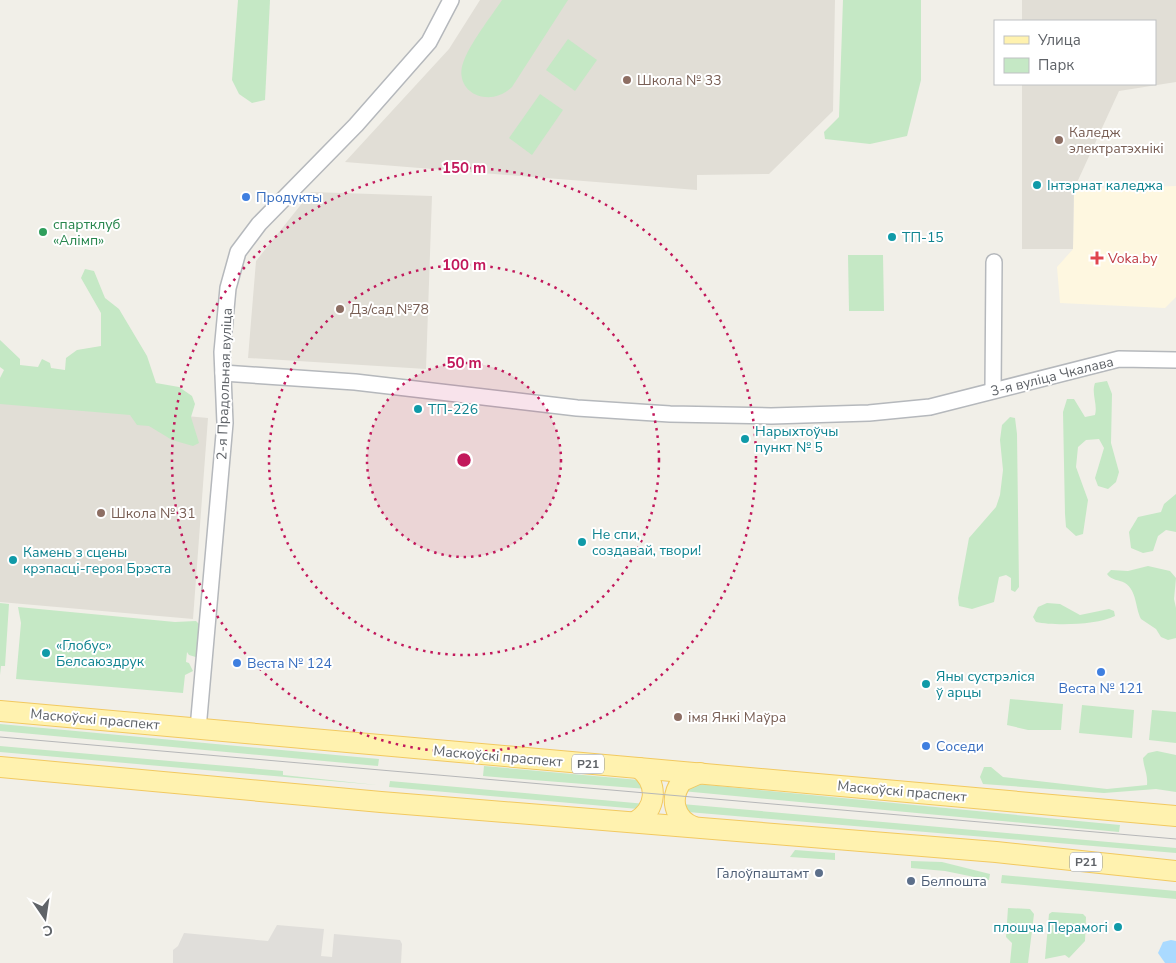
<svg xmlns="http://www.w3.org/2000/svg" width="1176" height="963" font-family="'Nunito Sans',sans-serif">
  <rect width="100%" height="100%" fill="#f1efe8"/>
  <polygon fill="#fef7e0" points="1176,186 1176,297 1165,308 1060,303 1057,267 1073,249 1074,189"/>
  <polygon fill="#e0deda" points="277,925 324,929 321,956 332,957 334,934 400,940 402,944 401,963 173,963 173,950 178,946 184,933 268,941"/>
  <g fill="#e1ded6">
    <polygon points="480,0 835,0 833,111 769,174 697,175 697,190 345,162 449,49"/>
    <polygon points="1022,0 1176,0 1176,82 1119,91 1074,189 1073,249 1022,249 1022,84 1155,84 1155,21 1022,21"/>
    <polygon points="311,192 432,196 426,369 248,358 256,261"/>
    <polygon points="0,399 208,418 193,619 0,602"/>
  </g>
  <g fill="#c5e8c5">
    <polygon points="238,0 270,0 265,100 252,103 239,94 232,80"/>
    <path d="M502,0H568L512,87C490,109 453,93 463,63C470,43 490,18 502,0Z"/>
    <polygon points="843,0 921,0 921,80 907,136 870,144 825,139 824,132 839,117"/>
    <polygon points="568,39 597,60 575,91 546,70"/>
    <polygon points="540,94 563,110 532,155 509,138"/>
    <polygon points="848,255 883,255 884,311 849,311"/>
    <polygon points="85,269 94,271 105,298 119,309 147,356 156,383 179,387 192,396 195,404 191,417 199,443 193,446 172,440 149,426 137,425 130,415 0,404 0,378 4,370 0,367 0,340 20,359 20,365 38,367 42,359 50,363 51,368 65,370 66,358 77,350 101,346 101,313 81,278"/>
    <path d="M1107,381L1112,394L1111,443L1119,472L1116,482L1108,489L1098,486L1095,478L1104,448L1099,439L1086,440L1078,447L1076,467L1088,500L1083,534L1076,536L1066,527L1065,514L1063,412L1067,399H1074L1085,417L1095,415C1098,404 1091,394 1095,383Z"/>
    <polygon points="1010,417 1015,418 1017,434 1019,587 1015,592 1011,590 1011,578 1006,575 999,577 994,602 972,609 959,606 958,598 969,538 996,507 1000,495 1003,470 1000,440 1002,425"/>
    <polygon points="1176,494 1176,532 1166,530 1158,536 1153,551 1143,553 1131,548 1129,532 1138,517 1161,512 1164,504"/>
    <path d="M1148,566L1170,571L1176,578L1174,599L1176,608V638L1168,640L1161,637L1156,629L1141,619C1135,607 1137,591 1125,583C1118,579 1112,581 1107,574L1111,570L1128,571Z"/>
    <polygon points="0,603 9,604 5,666 1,666 0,675"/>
    <path d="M1047,603L1060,604L1080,615L1109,609L1114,611L1115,616C1097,625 1055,626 1036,622L1033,617L1038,607Z"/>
    <polygon points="18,607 175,622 196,621 202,627 199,658 189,655 187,652 186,662 189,663 193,671 185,675 183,693 16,679 21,623"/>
    <polygon points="1010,699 1063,704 1061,730 1028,730 1007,725"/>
    <polygon points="1082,705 1134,710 1132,738 1079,733"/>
    <polygon points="1152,710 1176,712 1176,743 1149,740"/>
    <polygon points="0,724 379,759 378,766 0,731"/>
    <polygon points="0,746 283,771 283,775 377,785 0,752"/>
    <path d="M1157,751L1176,755V792L1156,789L1104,793L983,784L980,777L984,767H991L1003,777L1107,789L1147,785C1148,774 1144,769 1143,758L1148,753Z"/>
    <polygon points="484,766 639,780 647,789 483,776"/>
    <polygon points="390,781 646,804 638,809 389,787"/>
    <polygon points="698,784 1120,825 1119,832 682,791"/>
    <polygon points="682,804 1176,848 1176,853 688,812"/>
    <polygon points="795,850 835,853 835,860 790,857"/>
    <polygon points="911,861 942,862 990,874 989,880 945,871 911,868"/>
    <polygon points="1002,875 1176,891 1176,899 1001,883"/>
    <polygon points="1008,908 1030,909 1034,914 1028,963 1010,963 1012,943 1006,937"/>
    <polygon points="1052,912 1083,914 1086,917 1085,941 1069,958 1065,955 1045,959 1049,914"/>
  </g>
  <polygon fill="#aadaff" points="1171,940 1176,941 1176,963 1165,963 1158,953 1163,942"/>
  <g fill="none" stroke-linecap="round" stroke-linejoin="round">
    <defs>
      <g id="minor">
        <polyline points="223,373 355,382 577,408 670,414 771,416 869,413 930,407 1119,359 1176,360"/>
        <polyline points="993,390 994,262"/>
        <polyline points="198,729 225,423 222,352 228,288 238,252 259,224 356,125 429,42 451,0"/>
      </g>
      <g id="major">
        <polyline points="0,711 1176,816"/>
        <polyline points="0,767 381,802 996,852 1176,871"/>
        <path d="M635,822C657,809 659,784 639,768"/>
        <path d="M694,827C674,819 669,798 682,781L700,773"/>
      </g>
    </defs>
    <use href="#minor" stroke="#b5b8bc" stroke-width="18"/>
    <use href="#major" stroke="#f2c960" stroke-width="22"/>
    <use href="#minor" stroke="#fff" stroke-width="15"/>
    <use href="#major" stroke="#fff2af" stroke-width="20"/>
    <polyline stroke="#b6b7b8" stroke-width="1" points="0,737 1176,839"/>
  </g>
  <circle cx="464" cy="460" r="97" fill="#c2185b" fill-opacity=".12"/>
  <g fill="none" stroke="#c2185b" stroke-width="2.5" stroke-dasharray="2.5 5">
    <circle cx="464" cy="460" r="97"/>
    <circle cx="464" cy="460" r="195"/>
    <circle cx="464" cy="460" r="292"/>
  </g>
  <g fill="#8d6e63" stroke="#fff" stroke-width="2">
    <circle cx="627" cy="80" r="5"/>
    <circle cx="1059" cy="140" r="5"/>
    <circle cx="340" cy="309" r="5"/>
    <circle cx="101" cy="513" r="5"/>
    <circle cx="678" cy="717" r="5"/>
  </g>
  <g fill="#0f9aa8" stroke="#fff" stroke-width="2">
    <circle cx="1037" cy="185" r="5"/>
    <circle cx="892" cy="237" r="5"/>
    <circle cx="418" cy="409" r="5"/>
    <circle cx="745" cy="439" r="5"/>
    <circle cx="582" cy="542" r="5"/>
    <circle cx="13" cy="560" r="5"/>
    <circle cx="46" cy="653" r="5"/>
    <circle cx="926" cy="684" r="5"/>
    <circle cx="1118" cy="927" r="5"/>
  </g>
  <g fill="#3f7fe0" stroke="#fff" stroke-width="2">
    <circle cx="246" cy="197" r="5"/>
    <circle cx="237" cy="663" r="5"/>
    <circle cx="1101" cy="672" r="5"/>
    <circle cx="926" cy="746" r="5"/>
  </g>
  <circle fill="#2e9e5b" stroke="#fff" stroke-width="2" cx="43" cy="232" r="5"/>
  <path fill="#e0444e" stroke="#fff" stroke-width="2" d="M1094.5 250.5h5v5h5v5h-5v5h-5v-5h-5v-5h5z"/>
  <g fill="#5c6f8a" stroke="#fff" stroke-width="2">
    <circle cx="819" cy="873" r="5"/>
    <circle cx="911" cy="881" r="5"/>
  </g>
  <g text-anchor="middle" stroke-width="4" stroke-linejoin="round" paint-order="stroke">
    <g fill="#fff" stroke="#8f9295" stroke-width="1">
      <rect x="572" y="754.5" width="32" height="19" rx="4"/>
      <rect x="1070" y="852.5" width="32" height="19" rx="4"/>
    </g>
    <g font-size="12" font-weight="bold" fill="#5f6368">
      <text x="588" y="768">Р21</text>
      <text x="1086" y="866">Р21</text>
    </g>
    <g font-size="14" fill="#785e54" stroke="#fff" text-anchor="start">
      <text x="637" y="85">Школа № 33</text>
      <text x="1069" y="137">Каледж<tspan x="1069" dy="16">электратэхнікі</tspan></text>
      <text x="350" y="314">Дз/сад №78</text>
      <text x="111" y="518">Школа № 31</text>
      <text x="688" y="722">імя Янкі Маўра</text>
    </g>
    <g font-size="14" fill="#0d838f" stroke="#fff" text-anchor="start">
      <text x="1047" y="190">Інтэрнат каледжа</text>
      <text x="902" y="242">ТП-15</text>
      <text x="428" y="414">ТП-226</text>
      <text x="755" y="436">Нарыхтоўчы<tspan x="755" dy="16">пункт № 5</tspan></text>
      <text x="592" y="539">Не спи,<tspan x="592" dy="16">создавай, твори!</tspan></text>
      <text x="23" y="557">Камень з сцены<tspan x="23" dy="16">крэпасці-героя Брэста</tspan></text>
      <text x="56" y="650">«Глобус»<tspan x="56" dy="16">Белсаюздрук</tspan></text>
      <text x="936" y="681">Яны сустрэліся<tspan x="936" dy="16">ў арцы</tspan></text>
      <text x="1108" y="932" text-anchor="end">плошча Перамогі</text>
    </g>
    <g font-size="14" fill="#366cbe" stroke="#fff" text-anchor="start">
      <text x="256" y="202">Продукты</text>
      <text x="247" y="668">Веста № 124</text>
      <text x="1101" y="693" text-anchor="middle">Веста № 121</text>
      <text x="936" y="751">Соседи</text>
    </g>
    <g font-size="14" fill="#27864d" stroke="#fff" text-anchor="start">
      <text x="53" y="229">спартклуб<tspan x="53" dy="16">«Алімп»</tspan></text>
    </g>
    <g font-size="14" fill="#be3a42" stroke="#fff" text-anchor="start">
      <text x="1108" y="263">Voka.by</text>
    </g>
    <g font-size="14" fill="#5f6368" stroke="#fff">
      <text transform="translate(1052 376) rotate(-14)" y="5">3-я вуліца Чкалава</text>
      <text transform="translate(224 384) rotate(-88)" y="5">2-я Прадольная вуліца</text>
      <text transform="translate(95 719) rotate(5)" y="5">Маскоўскі праспект</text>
      <text transform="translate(498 756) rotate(5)" y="5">Маскоўскі праспект</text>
      <text transform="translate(902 791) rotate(5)" y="5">Маскоўскі праспект</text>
    </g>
    <g font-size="14" fill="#4e5e75" stroke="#fff" text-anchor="end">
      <text x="809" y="878">Галоўпаштамт</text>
      <text x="921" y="886" text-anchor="start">Белпошта</text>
    </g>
  </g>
  <circle cx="464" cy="460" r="8" fill="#c2185b" stroke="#fff" stroke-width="2.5"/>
  <g font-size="15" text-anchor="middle" font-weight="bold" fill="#c2185b" stroke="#fff" stroke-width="4" stroke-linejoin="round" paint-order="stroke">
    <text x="464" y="173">150 m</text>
    <text x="464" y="270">100 m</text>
    <text x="464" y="368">50 m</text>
  </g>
  <rect x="994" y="20" width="162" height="65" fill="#ffffff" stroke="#bfc1c3"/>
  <rect x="1004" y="36" width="25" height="8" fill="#fff2af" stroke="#bfc1c3"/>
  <text x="1038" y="45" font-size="15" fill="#5f6368">Улица</text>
  <rect x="1004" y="58" width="25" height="15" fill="#c5e8c5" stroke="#bfc1c3"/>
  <text x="1038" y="70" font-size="15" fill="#5f6368">Парк</text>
  <g transform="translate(45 918) rotate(167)" stroke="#ffffff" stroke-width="4" paint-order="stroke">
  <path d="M0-4L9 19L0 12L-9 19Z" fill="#5f6368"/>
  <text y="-8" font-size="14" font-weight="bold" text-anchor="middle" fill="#5f6368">С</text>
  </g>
</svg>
